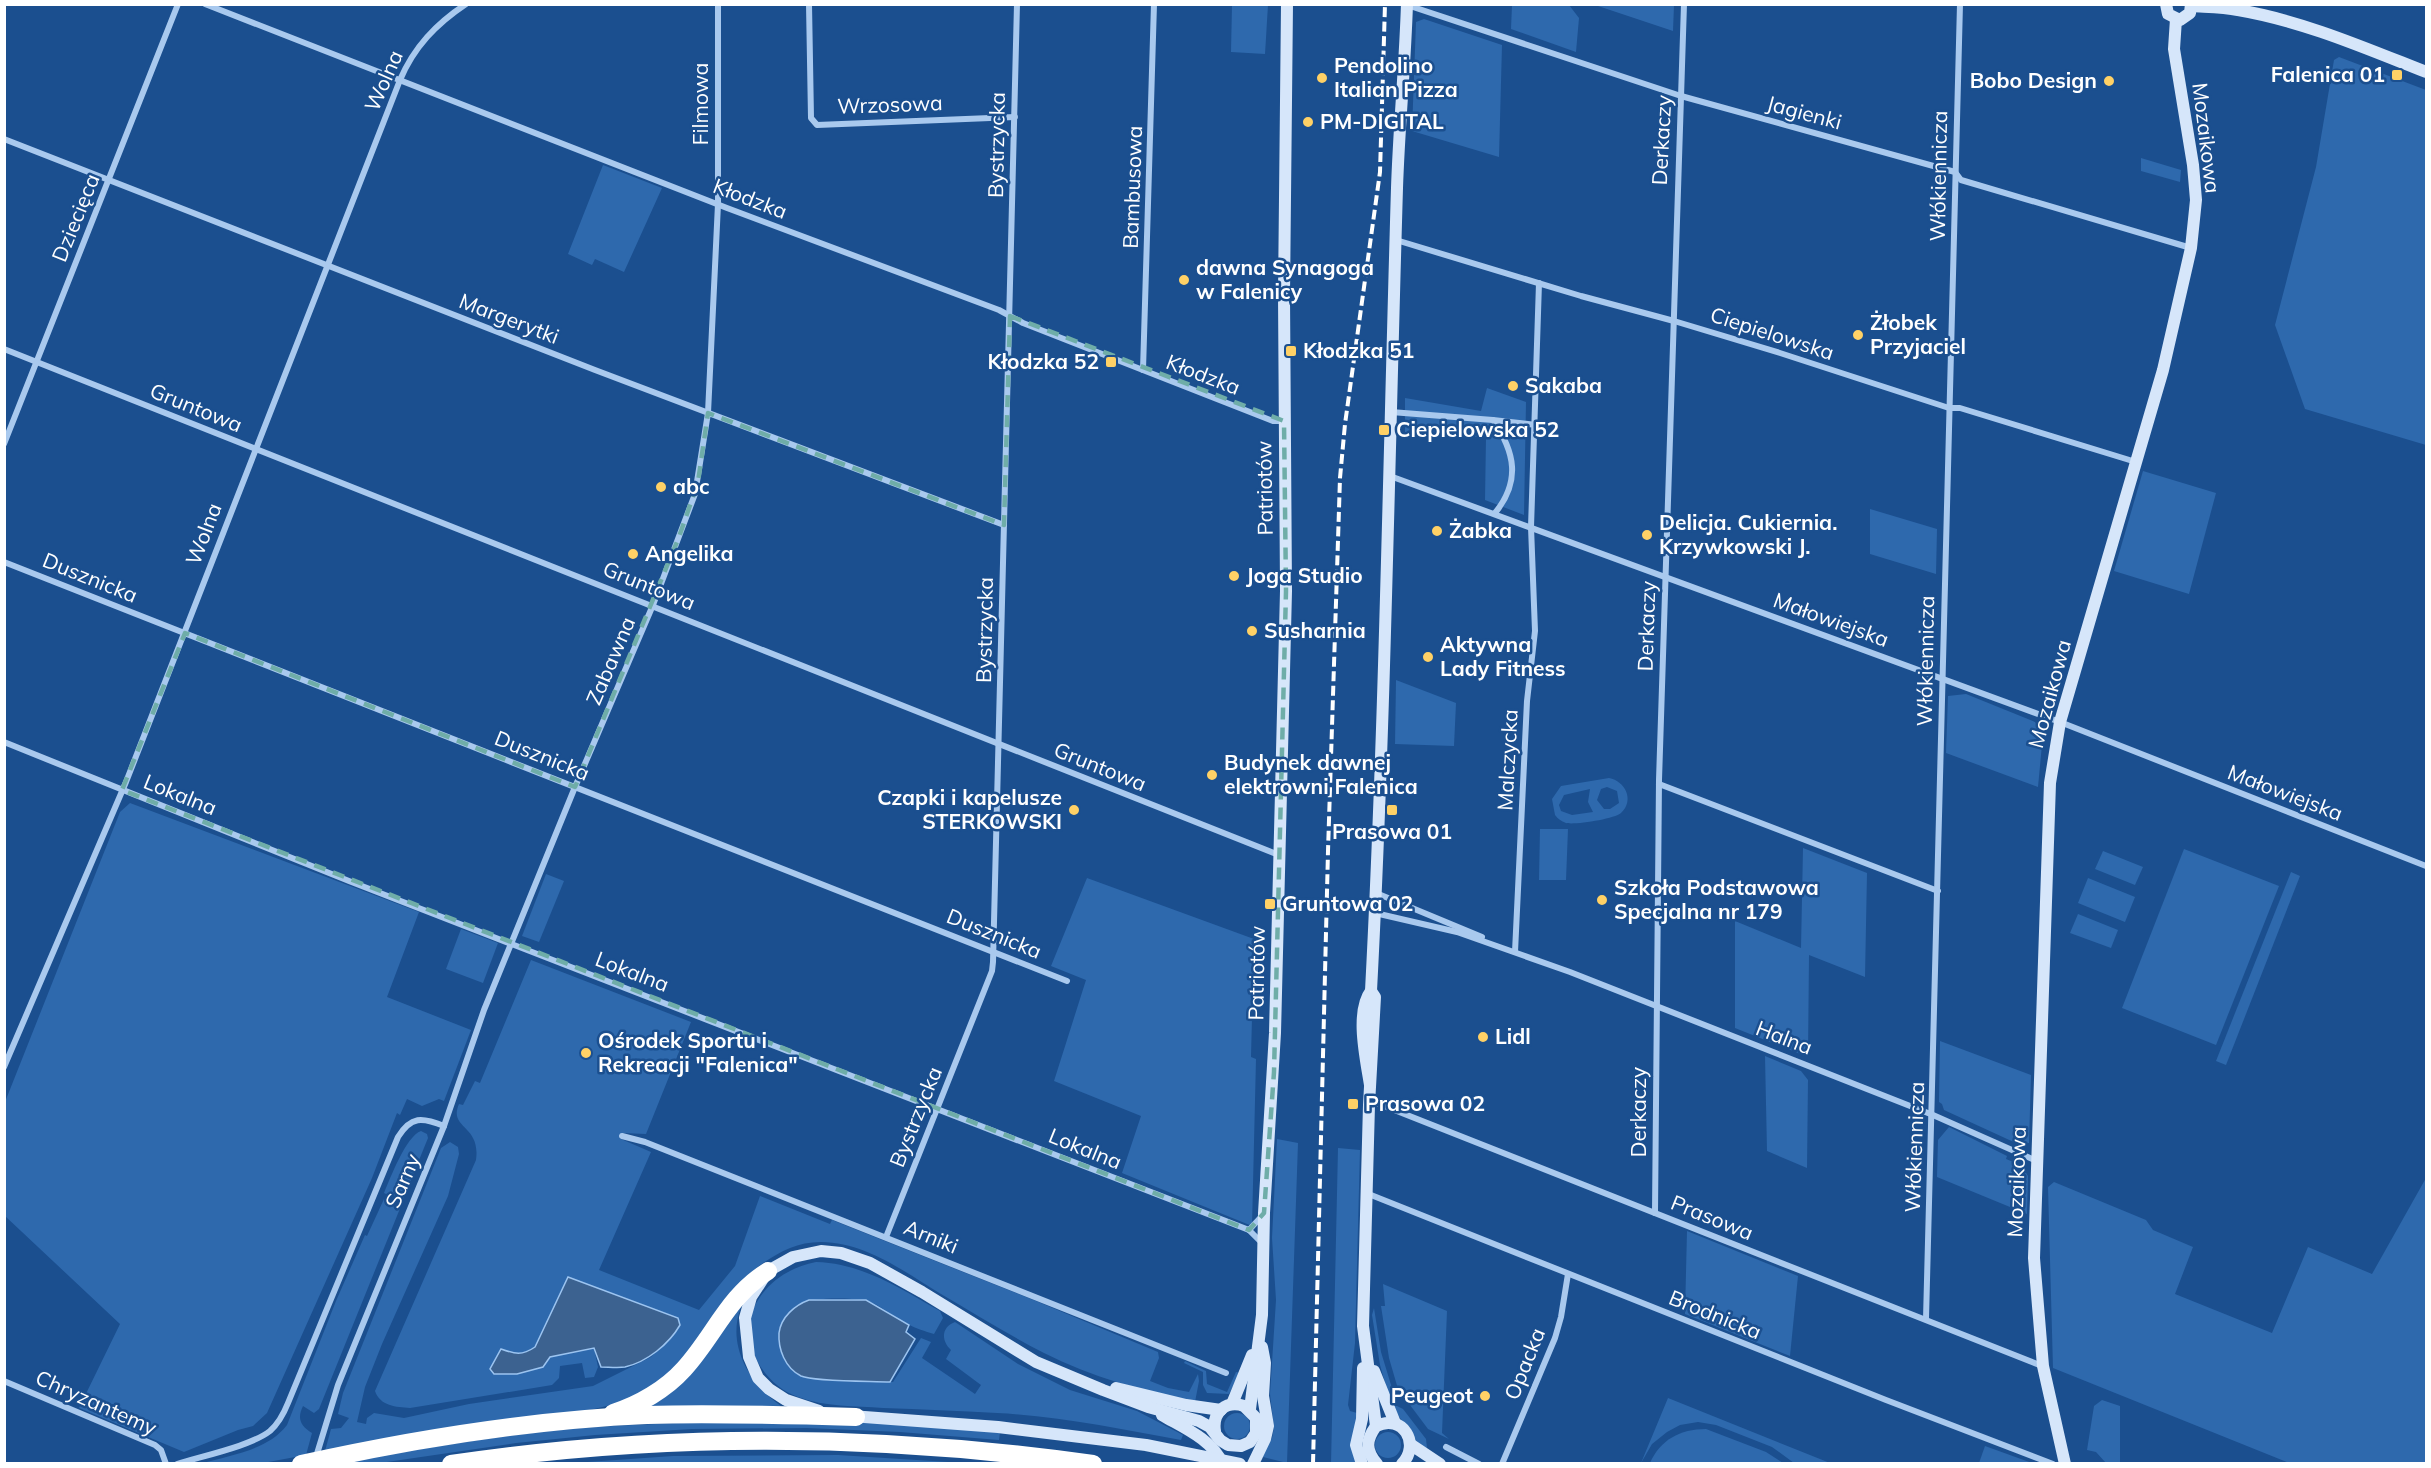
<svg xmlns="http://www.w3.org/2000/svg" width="2431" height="1468" font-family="Mulish,sans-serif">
  <rect width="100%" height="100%" fill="#1b4f8f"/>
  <g fill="#2e69ad" fill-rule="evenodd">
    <polygon points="1232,5 1268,5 1265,54 1231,52"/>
    <polygon points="1512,5 1569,5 1579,18 1576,52 1511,29"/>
    <polygon points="1595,5 1674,5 1673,31"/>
    <polygon points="1424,19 1502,45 1499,157 1412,131 1416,22"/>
    <polygon points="2339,57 2426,90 2426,445 2305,409 2275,325 2316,167 2334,60"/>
    <polygon points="2141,158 2181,170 2180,182 2141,171"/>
    <polygon points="603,165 662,188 624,272 595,259 592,265 568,254"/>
    <polygon points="1487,388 1526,402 1524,515 1485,500 1486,437 1405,435 1405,398 1481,411"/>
    <polygon points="2143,471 2216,493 2189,594 2114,571"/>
    <polygon points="1870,509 1937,529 1936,574 1870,554"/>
    <polygon points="1396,680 1456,703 1454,746 1395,744"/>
    <polygon points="1966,694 2035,722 2043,734 2038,787 1946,753 1948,696"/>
    <path d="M1609,778C1625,781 1635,800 1621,813C1614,819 1575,825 1566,823C1561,821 1558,819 1555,815L1552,799L1561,786ZM1607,787L1617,791L1619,803L1610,809H1604L1597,800L1601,789ZM1590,789L1588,802L1593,812L1572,815L1561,811L1559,805L1564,795Z"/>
    <polygon points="130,803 419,912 387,997 471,1030 444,1101 439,1099 422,1106 407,1099 400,1115 397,1113 372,1178 267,1413 253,1426 238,1430 184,1452 79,1408 120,1324 5,1216 5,1102 120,812"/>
    <polygon points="1540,829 1568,829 1566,880 1539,880"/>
    <polygon points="1803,848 1867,873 1865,977 1809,955 1808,1057 1735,1028 1735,921 1801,948"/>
    <polygon points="2184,849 2279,886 2216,1045 2122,1008"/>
    <polygon points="2103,851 2143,867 2135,885 2095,869"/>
    <polygon points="2291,872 2300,876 2226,1065 2216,1061"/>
    <polygon points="546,874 564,881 539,942 522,936"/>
    <polygon points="1087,878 1254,939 1251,1057 1256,1059 1252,1226 1122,1173 1141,1116 1054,1081 1086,980 1051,966"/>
    <polygon points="2088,878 2135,897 2125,922 2078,903"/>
    <polygon points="2078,914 2118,930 2111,948 2070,933"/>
    <polygon points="461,929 498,943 483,983 446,969"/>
    <path d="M531,960L691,1022L646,1134L623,1133L621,1139L651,1152L599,1270L699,1310L735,1266L760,1196L830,1224L832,1220L1036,1301L1158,1352L1159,1358L1150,1381L1168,1388L1189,1392L1198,1374L1199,1381L1195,1402C1144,1391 1091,1377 1044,1353C1009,1335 975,1314 941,1294C905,1272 865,1242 821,1242C798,1242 781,1251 763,1263C744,1276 731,1296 718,1314C702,1335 685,1360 665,1377C640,1399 605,1408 573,1413L325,1451L331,1429L341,1428L349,1418L338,1414L343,1393L441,1148L450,1142L458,1147L459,1154L448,1196L382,1344L365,1387L357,1422L366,1424L367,1418L374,1413L404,1418L469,1404L593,1386L651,1357L680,1325L678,1318L569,1278L535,1347L491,1369L594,1348L598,1367L594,1377L585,1378L582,1363L560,1366L559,1378L552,1385L410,1408C396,1407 380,1406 375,1391L476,1160C481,1124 448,1129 459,1104L463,1105L475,1081L480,1083Z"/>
    <polygon points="1940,1041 2031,1075 2029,1143 2018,1144 1944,1110 1942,1104 1939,1102"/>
    <polygon points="1765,1056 1801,1071 1808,1080 1807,1168 1767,1151"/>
    <polygon points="1949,1127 2007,1156 2006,1159 2021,1165 2028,1176 2027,1214 1937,1177 1938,1140"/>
    <path d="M421,1131L427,1134L428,1138L402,1202L384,1193C390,1179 406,1136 421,1131Z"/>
    <polygon points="1277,1139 1298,1143 1287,1463 1263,1457 1263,1455 1272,1438 1274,1428 1270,1394 1276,1300 1272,1238"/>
    <polygon points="1338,1148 1360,1150 1355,1343 1348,1405 1350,1411 1357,1413 1356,1463 1331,1464"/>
    <polygon points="2426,1178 2426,1463 2289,1463 2053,1368 2048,1187 2054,1182 2146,1220 2153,1230 2193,1247 2175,1294 2272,1333 2308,1247 2372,1274"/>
    <path d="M384,1199L401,1206L319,1409L314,1413L303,1406C297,1418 300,1426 312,1433L306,1455L263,1463L200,1464C230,1455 267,1451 287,1425L336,1301L365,1235L367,1236Z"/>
    <polygon points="1687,1231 1798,1276 1790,1356 1685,1314"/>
    <path d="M816,1262C862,1263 901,1289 940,1311L943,1318L934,1334C925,1331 916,1329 908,1324C894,1318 878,1302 863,1300C849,1298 812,1297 799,1304C772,1318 773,1363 801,1376C816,1383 874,1381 893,1382L921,1338L931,1342L922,1358L975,1394L981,1385L946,1359L951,1350C941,1341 941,1327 955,1322L1018,1364L1070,1390L1137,1411L1183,1435L1181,1440C1121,1429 1058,1416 997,1413C959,1411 921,1409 883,1408C855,1406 825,1407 798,1397C759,1383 734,1333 760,1297C774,1277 793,1267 816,1262Z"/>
    <polygon points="1383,1284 1447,1311 1442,1433 1449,1439 1428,1429 1398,1389 1389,1358 1381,1306 1385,1306"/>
    <path d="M741,1307C726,1346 750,1384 781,1406L637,1410Z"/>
    <polygon points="1374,1308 1381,1352 1395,1398 1391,1404 1380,1365 1372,1315"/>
    <polygon points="1185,1361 1206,1371 1207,1384 1227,1392 1236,1372 1240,1373 1229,1394 1207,1393 1203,1385 1203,1372 1184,1363"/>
    <polygon points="1668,1398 1830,1463 1794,1463 1772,1447 1716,1425 1698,1422 1680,1425 1667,1432 1652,1444 1641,1463"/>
    <polygon points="2102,1400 2120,1406 2120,1463 2106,1463 2096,1452 2087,1450 2094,1406"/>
    <polygon points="1392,1406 1397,1406 1403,1409 1426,1439 1427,1448 1418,1445"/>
    <circle cx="1237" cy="1426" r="13"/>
    <path d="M861,1421L1000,1432L999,1440L900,1432L807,1428L692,1429L595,1435L516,1443L380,1463L333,1464C416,1450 499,1435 582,1428C675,1421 768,1422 861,1421Z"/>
    <path d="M1706,1429L1766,1452L1783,1463H1650C1660,1440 1680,1429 1706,1429Z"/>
    <circle cx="1388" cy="1445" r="13"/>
    <polygon points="1985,1446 2032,1463 1979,1463"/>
    <polygon points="838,1455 964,1463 789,1462 573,1463 673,1456"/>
  </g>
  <g fill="#3c6290" stroke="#9cc4f0" stroke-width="1.5">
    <path d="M568,1277L678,1318L680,1325C669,1344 647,1362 625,1367C618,1368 608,1367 601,1367L594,1348L550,1357L543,1367L517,1374H494L490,1369L501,1349C515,1354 522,1356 535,1347Z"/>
    <path d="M809,1300H866L909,1325L906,1332L915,1339L890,1382C871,1381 815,1382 801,1376C785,1368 778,1349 779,1333C781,1317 795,1305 809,1300Z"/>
  </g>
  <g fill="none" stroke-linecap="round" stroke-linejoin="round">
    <g stroke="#a9c9ee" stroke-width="6">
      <polyline points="205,4 727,208 999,310 1023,323 1273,421 1284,421"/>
      <polyline points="809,4 811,118 817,125 1015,117"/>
      <polyline points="1407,5 1681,96 1955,172 1961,180 2191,248"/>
      <polyline points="4,139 595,370 1004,525"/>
      <polyline points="1396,240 1581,296 1674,321 1780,353 1949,408 1960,408 2136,462"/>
      <polyline points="4,349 1279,855"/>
      <polyline points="1143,370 1154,4"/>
      <path d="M1391,412L1493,420C1515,452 1521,481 1495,513"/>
      <polyline points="1493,420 1536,425"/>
      <polyline points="4,444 178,4"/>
      <polyline points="1390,476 2060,722 2426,866"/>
      <polyline points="4,562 1067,981"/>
      <polyline points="4,742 349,881 1249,1230 1262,1243"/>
      <polyline points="1659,784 1938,891"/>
      <polyline points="1376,893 1482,937"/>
      <polyline points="1375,913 1457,932 1570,972 1933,1115 2037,1161"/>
      <polyline points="1515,952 1527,701 1535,631 1531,527 1539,283"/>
      <path d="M4,1067L126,782L400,80C414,47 436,24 466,4"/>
      <polyline points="1369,1100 2042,1366"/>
      <polyline points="622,1136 645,1142 1226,1373"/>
      <polyline points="1366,1193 1886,1400 2053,1464"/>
      <polyline points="1655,1213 1659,780 1684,4"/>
      <polyline points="1249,1230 1262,1216"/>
      <polyline points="886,1237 992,971 993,962 1017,4"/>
      <polyline points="1926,1319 1960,4"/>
      <polyline points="4,1381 155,1445 161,1450 166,1464"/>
      <polyline points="1446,1447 1479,1464"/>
      <polyline points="316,1457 338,1385 444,1126 484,1010 575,787 653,605 695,494 708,413 718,204 718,4"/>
      <path d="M177,1464C202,1456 251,1446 270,1431C279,1423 284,1413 288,1403L398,1137C411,1116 422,1117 444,1126"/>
      <polyline points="1502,1464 1555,1338 1561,1317 1568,1274"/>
    </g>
    <g stroke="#d6e6fa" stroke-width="12">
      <polyline points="2166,4 2168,14 2180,20 2190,13 2191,4"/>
      <path d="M2192,6C2207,7 2223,7 2238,10C2303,21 2365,48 2426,72"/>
      <polyline points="1371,991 1375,997 1369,1105 1363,1326 1376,1426"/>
      <path d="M1370,1085C1366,1059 1355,1012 1371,991C1385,723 1389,455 1397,188C1399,127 1405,66 1407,4"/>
      <polyline points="1374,1371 1395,1423"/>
      <polyline points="1116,1388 1186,1405 1221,1410"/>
      <polyline points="1232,1404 1252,1355"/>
      <polyline points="1250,1409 1262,1315 1264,1213 1275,1033 1286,591 1284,295 1287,4"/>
      <path d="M819,1411L786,1400L769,1389L758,1378L749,1357L745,1318L751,1297L768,1271L793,1257L821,1251L841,1253L870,1263L922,1292L1036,1362L1103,1390L1148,1407L1199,1421L1210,1427L1220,1440L1228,1445L1241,1446L1250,1442L1256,1433V1418L1244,1406C1226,1400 1212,1412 1215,1431"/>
      <path d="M1162,1415C1182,1427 1212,1439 1222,1463"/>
      <polyline points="851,1416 998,1427 1146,1445 1240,1464"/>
      <polyline points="1410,1444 1440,1464"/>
      <polyline points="1253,1464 1265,1439 1268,1426 1263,1396 1265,1363 1262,1347"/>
      <polyline points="1362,1464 1356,1445 1362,1419 1363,1368"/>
      <path d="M1377,1464C1365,1450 1366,1440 1376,1426C1403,1413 1421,1444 1402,1464"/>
      <polyline points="2065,1464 2043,1366 2034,1258 2050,783 2060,722 2163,370 2191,248 2196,200 2193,165 2174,49 2176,19"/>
    </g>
    <g stroke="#fff" stroke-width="18">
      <path d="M613,1413C639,1405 666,1389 684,1369C715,1335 727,1297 768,1271"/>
      <path d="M301,1464C414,1439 531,1420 647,1415C717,1413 787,1415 856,1417"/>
      <path d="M451,1464C664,1432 880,1434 1093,1464"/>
    </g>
    <polyline stroke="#fff" stroke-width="4" stroke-dasharray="10 4.5" stroke-linecap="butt" points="1313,1464 1328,851 1340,478 1345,424 1380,172 1385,4"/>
  </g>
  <path fill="none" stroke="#6fada8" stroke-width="4.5" stroke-dasharray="12 8" stroke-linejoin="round" d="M1010,316L1284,421L1286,591L1274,1072L1264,1213L1249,1230L122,790L185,633L575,787L679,537L698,482L708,413L1004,525Z"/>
  <g fill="#ffd166" stroke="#1b4f8f" stroke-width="2">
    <rect x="2391" y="69" width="12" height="12" rx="3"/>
    <circle cx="1322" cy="78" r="6"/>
    <circle cx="2109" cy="81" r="6"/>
    <circle cx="1308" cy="122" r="6"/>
    <circle cx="1184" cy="280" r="6"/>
    <circle cx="1858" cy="335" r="6"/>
    <rect x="1285" y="345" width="12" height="12" rx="3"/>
    <rect x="1105" y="356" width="12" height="12" rx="3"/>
    <circle cx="1513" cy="386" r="6"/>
    <rect x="1378" y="424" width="12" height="12" rx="3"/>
    <circle cx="661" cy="487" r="6"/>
    <circle cx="1437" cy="531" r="6"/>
    <circle cx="1647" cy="535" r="6"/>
    <circle cx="633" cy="554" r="6"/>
    <circle cx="1234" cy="576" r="6"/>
    <circle cx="1252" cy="631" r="6"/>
    <circle cx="1428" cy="657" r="6"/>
    <circle cx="1212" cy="775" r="6"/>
    <circle cx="1074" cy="810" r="6"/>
    <rect x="1386" y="804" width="12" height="12" rx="3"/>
    <circle cx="1602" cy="900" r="6"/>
    <rect x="1264" y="898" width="12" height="12" rx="3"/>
    <circle cx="1483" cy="1037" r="6"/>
    <circle cx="586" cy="1053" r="6"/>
    <rect x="1347" y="1098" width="12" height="12" rx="3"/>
    <circle cx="1485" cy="1396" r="6"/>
  </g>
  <g text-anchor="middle" stroke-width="5" stroke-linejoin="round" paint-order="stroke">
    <g font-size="21" font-weight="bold" fill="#fff" stroke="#1b4f8f" text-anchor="start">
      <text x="1334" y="73">Pendolino<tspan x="1334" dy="24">Italian Pizza</tspan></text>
      <text x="2385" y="82" text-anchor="end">Falenica 01</text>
      <text x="2097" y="88" text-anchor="end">Bobo Design</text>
      <text x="1320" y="129">PM-DIGITAL</text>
      <text x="1196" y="275">dawna Synagoga<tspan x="1196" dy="24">w Falenicy</tspan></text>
      <text x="1870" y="330">Żłobek<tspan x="1870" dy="24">Przyjaciel</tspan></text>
      <text x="1303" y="358">Kłodzka 51</text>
      <text x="1099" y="369" text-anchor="end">Kłodzka 52</text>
      <text x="1525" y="393">Sakaba</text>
      <text x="1396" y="437">Ciepielowska 52</text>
      <text x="673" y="494">abc</text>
      <text x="1659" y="530">Delicja. Cukiernia.<tspan x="1659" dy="24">Krzywkowski J.</tspan></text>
      <text x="1449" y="538">Żabka</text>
      <text x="645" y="561">Angelika</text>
      <text x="1246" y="583">Joga Studio</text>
      <text x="1264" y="638">Susharnia</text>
      <text x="1440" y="652">Aktywna<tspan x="1440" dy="24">Lady Fitness</tspan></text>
      <text x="1224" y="770">Budynek dawnej<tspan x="1224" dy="24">elektrowni Falenica</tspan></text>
      <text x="1062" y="805" text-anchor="end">Czapki i kapelusze<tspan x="1062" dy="24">STERKOWSKI</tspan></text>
      <text x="1392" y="839" text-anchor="middle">Prasowa 01</text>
      <text x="1614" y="895">Szkoła Podstawowa<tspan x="1614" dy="24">Specjalna nr 179</tspan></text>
      <text x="1282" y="911">Gruntowa 02</text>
      <text x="1495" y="1044">Lidl</text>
      <text x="598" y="1048">Ośrodek Sportu i<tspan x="598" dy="24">Rekreacji "Falenica"</tspan></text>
      <text x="1365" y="1111">Prasowa 02</text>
      <text x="1473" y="1403" text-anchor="end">Peugeot</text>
    </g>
    <g font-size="21" fill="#fff" stroke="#1b4f8f">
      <text transform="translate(384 81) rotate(-66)" y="7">Wolna</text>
      <text transform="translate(701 104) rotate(-90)" y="7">Filmowa</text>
      <text transform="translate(890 105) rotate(-2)" y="7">Wrzosowa</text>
      <text transform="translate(1804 113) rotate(15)" y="7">Jagienki</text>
      <text transform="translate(2206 138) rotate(83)" y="7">Mozaikowa</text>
      <text transform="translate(1662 140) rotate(-87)" y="7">Derkaczy</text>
      <text transform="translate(997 145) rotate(-89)" y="7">Bystrzycka</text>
      <text transform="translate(1939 176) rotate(-89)" y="7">Włókiennicza</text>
      <text transform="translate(1133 187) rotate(-88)" y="7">Bambusowa</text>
      <text transform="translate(750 199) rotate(21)" y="7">Kłodzka</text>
      <text transform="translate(76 218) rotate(-68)" y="7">Dziecięca</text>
      <text transform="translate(509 319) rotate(21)" y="7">Margerytki</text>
      <text transform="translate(1772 334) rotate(18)" y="7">Ciepielowska</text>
      <text transform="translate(1203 375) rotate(21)" y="7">Kłodzka</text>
      <text transform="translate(196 408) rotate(22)" y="7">Gruntowa</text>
      <text transform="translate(1265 488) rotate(-91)" y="7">Patriotów</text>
      <text transform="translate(204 534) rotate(-69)" y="7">Wolna</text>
      <text transform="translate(90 578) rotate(22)" y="7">Dusznicka</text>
      <text transform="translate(649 586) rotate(22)" y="7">Gruntowa</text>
      <text transform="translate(1831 620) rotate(20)" y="7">Małowiejska</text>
      <text transform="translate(1647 626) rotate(-88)" y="7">Derkaczy</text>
      <text transform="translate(985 630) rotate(-89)" y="7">Bystrzycka</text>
      <text transform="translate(611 661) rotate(-67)" y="7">Zabawna</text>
      <text transform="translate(1926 661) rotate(-89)" y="7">Włókiennicza</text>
      <text transform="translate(2050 694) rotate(-75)" y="7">Mozaikowa</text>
      <text transform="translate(542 756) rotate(22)" y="7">Dusznicka</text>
      <text transform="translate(1508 760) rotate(-87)" y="7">Malczycka</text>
      <text transform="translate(1100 767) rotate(22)" y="7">Gruntowa</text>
      <text transform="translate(2285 793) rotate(21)" y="7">Małowiejska</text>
      <text transform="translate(180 795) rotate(22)" y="7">Lokalna</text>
      <text transform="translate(994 934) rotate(22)" y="7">Dusznicka</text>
      <text transform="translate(632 972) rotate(21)" y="7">Lokalna</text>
      <text transform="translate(1257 973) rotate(-89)" y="7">Patriotów</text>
      <text transform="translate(1784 1038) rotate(21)" y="7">Halna</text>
      <text transform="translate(1639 1112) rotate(-90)" y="7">Derkaczy</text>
      <text transform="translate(916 1117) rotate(-68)" y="7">Bystrzycka</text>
      <text transform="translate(1915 1147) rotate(-88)" y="7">Włókiennicza</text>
      <text transform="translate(1085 1149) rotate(22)" y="7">Lokalna</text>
      <text transform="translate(403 1181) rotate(-67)" y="7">Sarny</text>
      <text transform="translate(2017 1182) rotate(-88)" y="7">Mozaikowa</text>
      <text transform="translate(1712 1218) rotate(22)" y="7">Prasowa</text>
      <text transform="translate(931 1237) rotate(22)" y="7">Arniki</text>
      <text transform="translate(1715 1315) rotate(22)" y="7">Brodnicka</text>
      <text transform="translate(1525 1364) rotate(-68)" y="7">Opacka</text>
      <text transform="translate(96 1403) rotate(24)" y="7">Chryzantemy</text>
    </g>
  </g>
  <rect width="2431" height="1468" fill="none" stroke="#ffffff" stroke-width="12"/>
</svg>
